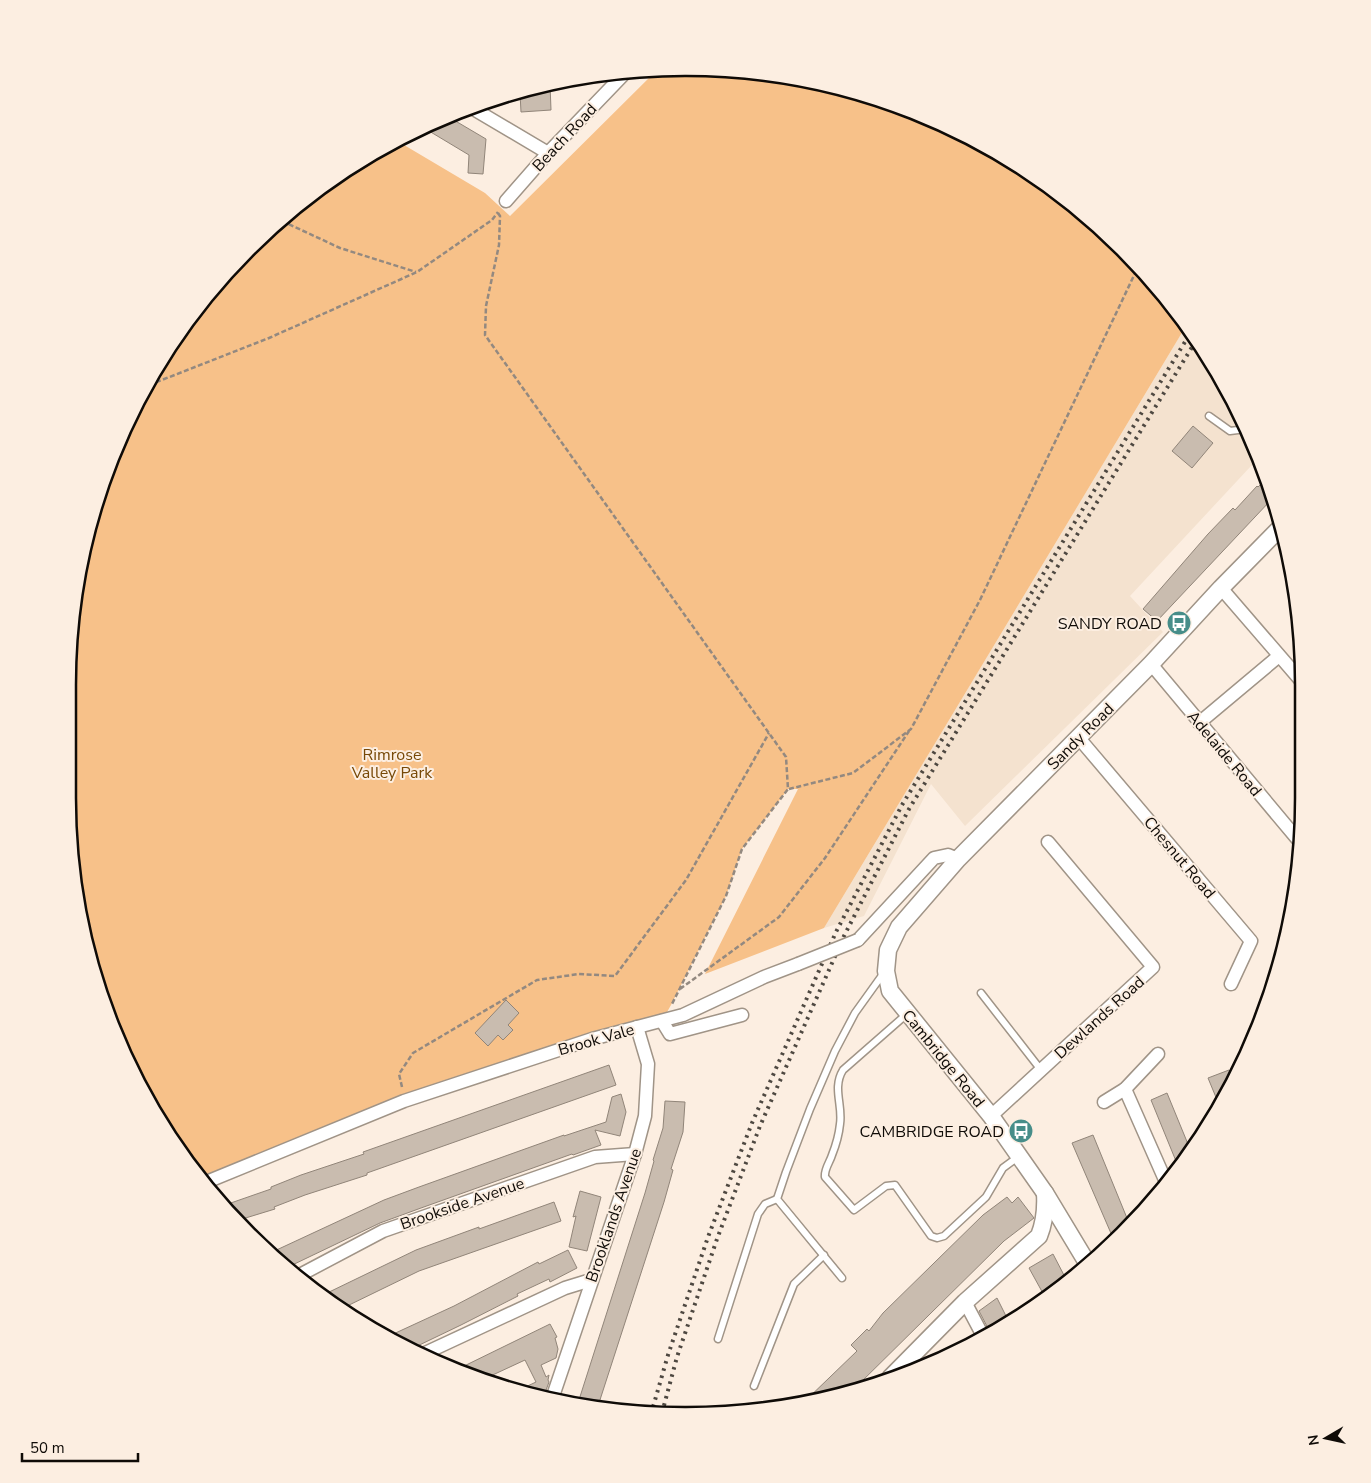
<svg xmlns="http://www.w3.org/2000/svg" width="1371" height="1483" font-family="'Nunito Sans',sans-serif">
  <rect width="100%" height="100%" fill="#fceee1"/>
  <polygon fill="#f4e2cf" points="1186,326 1200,342 1257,449 1260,460 1251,466 1130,596 1163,632 965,826 931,784 864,916 824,928"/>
  <polygon fill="#f7c189" points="686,68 806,79 922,115 1029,172 1123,249 1186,326 824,928 705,974 798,789 788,789 742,849 726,896 671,1005 662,1021 438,1089 204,1183 195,1173 131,1071 79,918 68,797 69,645 79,565 115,449 172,342 249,248 342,171 399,142 485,193 510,216 657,70"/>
  <g fill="#c9bcaf" stroke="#918579">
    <polygon points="550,84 551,110 521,112 520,93"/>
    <polygon points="447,116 486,139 483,174 468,173 469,155 424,128"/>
    <polygon points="1193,426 1213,443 1192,468 1172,451"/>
    <polygon points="1266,479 1271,500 1157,621 1143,609 1208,534 1233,508 1235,510 1257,486 1258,487"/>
    <polygon points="506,1000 519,1013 508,1025 513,1030 503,1040 498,1035 488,1046 475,1033"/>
    <polygon points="609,1065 616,1085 367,1173 367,1175 305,1195 274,1207 275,1209 239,1220 225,1205 271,1189 271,1187 301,1175 364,1154 363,1152"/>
    <polygon points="1229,1070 1233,1080 1220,1107 1208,1078"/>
    <polygon points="1167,1093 1190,1149 1178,1166 1151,1100"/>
    <polygon points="621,1094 626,1112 620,1136 595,1130 601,1145 573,1155 572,1154 421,1208 380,1223 286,1268 278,1262 270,1253 384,1200 419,1187 564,1135 564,1136 606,1122 612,1097"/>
    <polygon points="665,1101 685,1102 683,1132 671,1169 673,1170 664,1202 598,1406 578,1403 645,1193 654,1161 653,1160 663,1128"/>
    <polygon points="1093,1135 1129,1223 1113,1238 1072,1143"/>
    <polygon points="580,1191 601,1197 587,1251 569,1247 576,1216 573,1217"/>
    <polygon points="1007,1197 1012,1203 1018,1197 1034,1218 1004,1241 854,1389 802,1404 857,1351 851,1345 867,1329 869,1331 883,1313 983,1215"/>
    <polygon points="554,1202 561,1221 419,1271 345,1307 325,1294 416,1250 479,1227 479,1229"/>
    <polygon points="568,1250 577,1268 550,1282 549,1279 517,1294 518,1296 461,1325 409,1350 389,1336 454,1306 538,1262 539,1264"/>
    <polygon points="1053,1254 1066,1279 1045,1297 1029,1268"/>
    <polygon points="997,1298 1009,1322 990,1332 979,1311"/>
    <polygon points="550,1324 557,1337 555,1338 558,1349 556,1358 541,1365 546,1377 549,1375 548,1380 549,1382 545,1393 542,1397 517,1391 536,1382 525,1360 484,1379 458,1369"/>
  </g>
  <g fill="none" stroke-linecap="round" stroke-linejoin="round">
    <defs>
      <g id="lane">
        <polyline points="1209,416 1230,431 1246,429"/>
        <polyline points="981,993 1041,1070"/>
        <path d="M908,1013L843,1070C832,1088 843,1105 840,1124C839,1134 836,1145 832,1155C830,1162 824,1169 825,1177L854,1210L886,1186L895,1185L931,1236L937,1238L944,1236L986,1197L1003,1168L1018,1157"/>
        <polyline points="842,1278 777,1199 786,1172 810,1109 835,1051 855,1013 883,974"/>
        <polyline points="718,1339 758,1214 765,1204 777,1199"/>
        <polyline points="754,1386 794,1284 824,1255"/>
      </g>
      <g id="street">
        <polyline points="472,108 548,153"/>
        <polyline points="506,201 548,153 624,74"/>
        <polyline points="1221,588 1303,683"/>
        <polyline points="1151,664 1299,841"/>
        <polyline points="1199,723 1279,656"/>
        <polyline points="1078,737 1251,941 1231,984"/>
        <polyline points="858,940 934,858 948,855 958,859"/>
        <polyline points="662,1021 670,1034 742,1015"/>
        <polyline points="1125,1089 1166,1182"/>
        <polyline points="1104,1102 1125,1089 1158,1054"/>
        <polyline points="991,1116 1153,967 1048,842"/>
        <polyline points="204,1183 404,1101 592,1039 683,1015 764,977 798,964"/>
        <polyline points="298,1276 383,1231 595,1157 635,1154"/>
        <polyline points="965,1302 983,1336"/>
        <polyline points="421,1355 565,1288 591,1280"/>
        <polyline points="552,1399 635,1154 645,1116 648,1064 637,1027"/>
      </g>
      <g id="secondary">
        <polyline points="1086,1261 1045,1193 991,1116 890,991 886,971 888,950 899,927 958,859 1151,664 1221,588 1280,528"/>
        <path d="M890,1378L965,1302L1039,1236C1045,1221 1046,1209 1045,1193"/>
      </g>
    </defs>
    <use href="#lane" stroke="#a09487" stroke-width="9"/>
    <use href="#street" stroke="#a09487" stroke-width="15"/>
    <use href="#secondary" stroke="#a09487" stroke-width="19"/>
    <g stroke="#938980" stroke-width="2.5" stroke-dasharray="5 2.5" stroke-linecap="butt">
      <polyline points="498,213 500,216 499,245 486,306 485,335 786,757 788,789 742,849 726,896 672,1004"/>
      <polyline points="282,221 340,248 416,272"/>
      <polyline points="149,385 269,338 417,272 492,220 498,212"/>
      <polyline points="789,789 853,773 911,729 980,600 1138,267"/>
      <polyline points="680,989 779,917 825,858 909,731"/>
      <polyline points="402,1087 399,1074 413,1053 537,980 579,974 615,976 686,880 769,733"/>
    </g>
    <use href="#lane" stroke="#fff" stroke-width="6"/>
    <use href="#street" stroke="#fff" stroke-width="12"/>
    <use href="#secondary" stroke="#fff" stroke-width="16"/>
    <g stroke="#4e4841" stroke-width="4" stroke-dasharray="2.5 5" stroke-linecap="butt">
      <polyline points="662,1413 677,1357 717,1239 760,1126 844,936 909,809 1197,339"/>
      <polyline points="651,1414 668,1355 708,1237 752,1123 836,932 902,805 1191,332"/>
    </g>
    <defs>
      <polyline id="street-bridge" points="798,964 858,940"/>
    </defs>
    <use href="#street-bridge" stroke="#a09487" stroke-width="15" stroke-linecap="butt"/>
    <use href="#street-bridge" stroke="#fff" stroke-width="12"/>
  </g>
  <defs>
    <symbol id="bus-disc" viewBox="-11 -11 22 22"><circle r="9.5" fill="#468d89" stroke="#fceee1"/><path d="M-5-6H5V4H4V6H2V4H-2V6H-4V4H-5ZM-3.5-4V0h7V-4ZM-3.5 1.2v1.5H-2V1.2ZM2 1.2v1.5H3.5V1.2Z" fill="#fff"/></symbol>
  </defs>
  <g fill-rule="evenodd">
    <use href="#bus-disc" x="1165" y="609" width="28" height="28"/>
    <use href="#bus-disc" x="1007" y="1117" width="28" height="28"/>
  </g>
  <g text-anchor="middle" stroke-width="4" stroke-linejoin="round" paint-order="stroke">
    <g font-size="16" fill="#0f0b07" stroke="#fceee1">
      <text transform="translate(564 137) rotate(-47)" y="6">Beach Road</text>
      <text transform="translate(1080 736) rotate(-45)" y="6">Sandy Road</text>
      <text transform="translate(1225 753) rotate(50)" y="6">Adelaide Road</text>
      <text transform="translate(1180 857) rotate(50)" y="6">Chesnut Road</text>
      <text transform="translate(1099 1017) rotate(-42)" y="6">Dewlands Road</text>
      <text transform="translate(596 1039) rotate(-16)" y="6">Brook Vale</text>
      <text transform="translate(944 1058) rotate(51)" y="6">Cambridge Road</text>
      <text transform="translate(462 1203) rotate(-19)" y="6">Brookside Avenue</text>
      <text transform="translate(613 1215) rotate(-71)" y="6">Brooklands Avenue</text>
    </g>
    <g font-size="16" fill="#0f0b07" stroke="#fceee1" text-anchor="end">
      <text x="1162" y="629">SANDY ROAD</text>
      <text x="1004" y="1137">CAMBRIDGE ROAD</text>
    </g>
    <g font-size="16" fill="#774806" stroke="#fceee1">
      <text x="392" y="760">Rimrose<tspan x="392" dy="18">Valley Park</tspan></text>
    </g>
  </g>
  <path d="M0 0H1371V1483H0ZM685 76H686A609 609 0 0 1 1295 685V798A609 609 0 0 1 686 1407H685A609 609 0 0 1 76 798V685A609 609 0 0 1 685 76Z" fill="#fceee1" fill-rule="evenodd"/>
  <path fill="none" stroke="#0f0b07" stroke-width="2.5" d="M685 76H686A609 609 0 0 1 1295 685V798A609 609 0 0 1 686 1407H685A609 609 0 0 1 76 798V685A609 609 0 0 1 685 76Z"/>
  <g transform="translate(1326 1438) rotate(261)" stroke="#fceee1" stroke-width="4" paint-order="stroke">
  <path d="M0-4L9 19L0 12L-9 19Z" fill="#0f0b07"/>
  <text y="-8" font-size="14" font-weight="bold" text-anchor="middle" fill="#0f0b07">N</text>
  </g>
  <path d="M22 1453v8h116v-8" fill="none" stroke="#0f0b07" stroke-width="2.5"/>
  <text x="30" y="1453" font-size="15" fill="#0f0b07" stroke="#fceee1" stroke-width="4" paint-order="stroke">50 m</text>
</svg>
